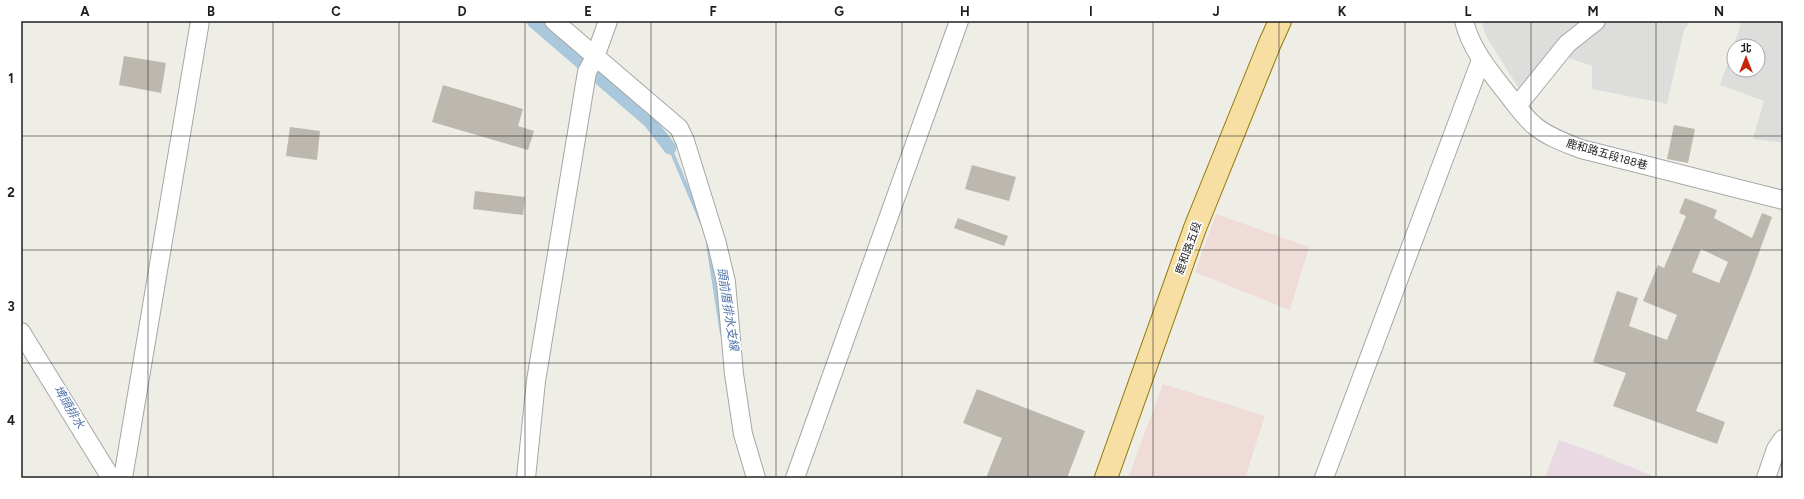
<svg xmlns="http://www.w3.org/2000/svg" width="1804" height="499" font-family="Figtree,'Noto Sans TC',sans-serif">
  <rect width="100%" height="100%" fill="#efeee6"/>
  <g fill="#dddddc" fill-rule="evenodd">
    <polygon points="1481,21 1691,21 1684,30 1667,104 1592,89 1592,66 1554,53 1521,92 1486,36"/>
    <path d="M1742,21H1783V143L1753,139L1764,101L1720,85ZM1734,46H1758V70H1734Z"/>
  </g>
  <g fill="#efdbd7">
    <polygon points="1216,214 1309,247 1290,310 1195,272"/>
    <polygon points="1163,384 1265,416 1245,478 1128,478"/>
  </g>
  <polygon fill="#e8d9e3" points="1559,440 1604,456 1658,478 1545,478"/>
  <g fill="none" stroke-linecap="round" stroke-linejoin="round">
    <g stroke="#a9c8db" stroke-width="4">
      <polyline points="670,148 701,221"/>
      <polyline points="708,244 722,334"/>
    </g>
    <polyline stroke="#a9c8db" stroke-width="13" points="533,21 649,121 670,148"/>
  </g>
  <g fill="#bcb7af" fill-rule="evenodd">
    <polygon points="124,56 166,63 161,93 119,85"/>
    <polygon points="443,85 523,109 518,126 534,131 528,150 432,122"/>
    <polygon points="1674,125 1695,129 1688,163 1667,159"/>
    <polygon points="290,127 320,131 317,160 286,156"/>
    <polygon points="972,165 1016,177 1009,201 965,189"/>
    <polygon points="475,191 525,197 523,215 473,209"/>
    <path d="M1685,198L1717,210L1714,218L1752,238L1762,213L1772,217L1750,277L1696,411L1725,422L1717,444L1613,406L1626,373L1593,362L1617,291L1638,298L1629,326L1667,340L1677,315L1643,301L1658,265L1664,268L1686,216L1679,213ZM1701,249L1728,262L1719,283L1692,272Z"/>
    <polygon points="958,218 1008,236 1004,246 954,228"/>
    <polygon points="977,389 1085,431 1067,478 986,478 1002,438 963,423"/>
  </g>
  <g fill="none" stroke-linecap="round" stroke-linejoin="round">
    <defs>
      <g id="minor">
        <polyline points="554,21 679,128 685,141 717,244 726,282 734,374 743,434 756,478"/>
        <path d="M1464,21C1471,50 1491,73 1509,96C1517,106 1525,118 1535,126C1548,137 1566,143 1581,149L1783,200"/>
        <polyline points="1517,106 1567,44 1596,21"/>
        <polyline points="21,332 111,478"/>
        <polyline points="123,478 200,21"/>
        <polyline points="526,478 536,381 587,72 595,57 608,21"/>
        <polyline points="795,478 959,21"/>
        <polyline points="1324,478 1481,60"/>
        <polyline points="1766,478 1776,449 1783,439"/>
      </g>
      <polyline id="major" points="1106,478 1195,228 1270,43 1280,21"/>
    </defs>
    <use href="#minor" stroke="#a6a6a6" stroke-width="20"/>
    <use href="#major" stroke="#927808" stroke-width="24"/>
    <use href="#minor" stroke="#fff" stroke-width="18"/>
    <use href="#major" stroke="#f7dfa4" stroke-width="22"/>
  </g>
  <path fill="none" stroke="#1f1f1f" stroke-width="1" stroke-opacity="0.55" d="M148,21V478M273,21V478M399,21V478M525,21V478M651,21V478M776,21V478M902,21V478M1028,21V478M1153,21V478M1279,21V478M1405,21V478M1531,21V478M1656,21V478M21,136H1783M21,250H1783M21,363H1783"/>
  <g text-anchor="middle" stroke-width="3.5" stroke-linejoin="round" paint-order="stroke">
    <g font-size="11" fill="#1f1f1f" stroke="#fff">
      <text transform="translate(1607 154) rotate(16)" y="4">鹿和路五段188巷</text>
      <text transform="translate(1188 248) rotate(-70)" y="4">鹿和路五段</text>
    </g>
    <g font-size="12" font-style="italic" fill="#5071aa" stroke="#fff">
      <text transform="translate(728 309) rotate(81)" y="4">頭前厝排水支線</text>
      <text transform="translate(69 407) rotate(59)" y="4">埤頭排水</text>
    </g>
  </g>
  <rect width="1804" height="499" fill="none" stroke="#ffffff" stroke-width="44"/>
  <g transform="translate(1746 58)"><circle r="19" fill="#ffffff" stroke="#a5a5a5"/>
  <path d="M0-3L7 15L0 10L-7 15Z" fill="#c4250b"/>
  <text y="-6" font-size="11" font-weight="bold" text-anchor="middle" fill="#1f1f1f">北</text>
  </g>
  <rect x="22" y="22" width="1760" height="455" fill="none" stroke="#1f1f1f" stroke-width="1.5"/>
  <g font-size="13" text-anchor="middle" font-weight="bold" fill="#1f1f1f">
    <text x="85" y="16">A</text>
    <text x="211" y="16">B</text>
    <text x="336" y="16">C</text>
    <text x="462" y="16">D</text>
    <text x="588" y="16">E</text>
    <text x="713" y="16">F</text>
    <text x="839" y="16">G</text>
    <text x="965" y="16">H</text>
    <text x="1091" y="16">I</text>
    <text x="1216" y="16">J</text>
    <text x="1342" y="16">K</text>
    <text x="1468" y="16">L</text>
    <text x="1593" y="16">M</text>
    <text x="1719" y="16">N</text>
    <text x="11" y="83">1</text>
    <text x="11" y="197">2</text>
    <text x="11" y="311">3</text>
    <text x="11" y="425">4</text>
  </g>
</svg>
